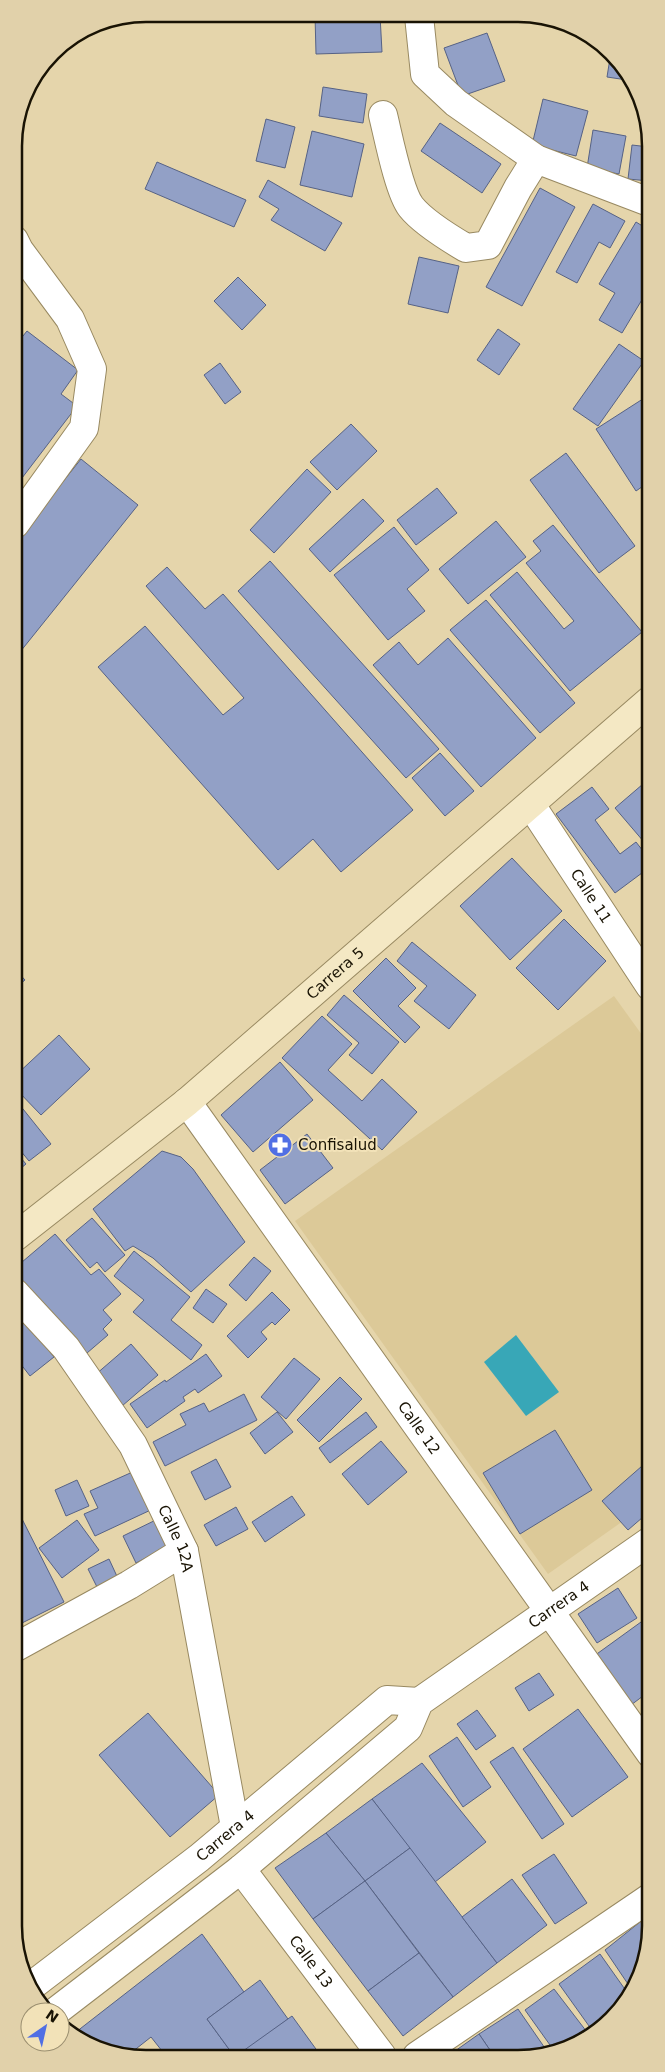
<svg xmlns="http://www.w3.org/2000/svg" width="665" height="2072" font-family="'DejaVu Sans',sans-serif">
  <rect width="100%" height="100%" fill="#e5d5ab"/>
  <polygon fill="#dcc998" points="614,996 650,1046 650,1502 548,1574 295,1221"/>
  <polygon fill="#38a7b7" points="516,1335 559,1392 526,1416 484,1362"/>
  <g fill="#92a0c6" stroke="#566285">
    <polygon points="315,15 380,15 382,52 316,54"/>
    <polygon points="487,33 505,81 462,96 444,48"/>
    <polygon points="611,52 613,53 627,80 607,77"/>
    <polygon points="323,87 367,94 363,123 319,116"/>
    <polygon points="543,99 588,111 576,156 532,145"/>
    <polygon points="266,119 295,127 285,168 256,161"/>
    <polygon points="440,123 501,164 482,193 421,151"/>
    <polygon points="593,130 626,136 619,174 587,168"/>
    <polygon points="312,131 364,144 352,197 300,185"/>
    <polygon points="632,145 649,147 649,181 628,179"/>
    <polygon points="157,162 246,200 234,227 145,189"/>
    <polygon points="268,180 342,223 325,251 271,220 279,209 259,197"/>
    <polygon points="540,188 575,207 522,306 486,287"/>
    <polygon points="593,204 625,221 610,248 599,242 577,283 556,272"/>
    <polygon points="636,222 649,230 649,288 622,333 599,320 615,293 599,284"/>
    <polygon points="419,257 459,266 448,313 408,304"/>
    <polygon points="238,277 266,305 242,330 214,301"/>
    <polygon points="498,329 520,344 499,375 477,360"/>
    <polygon points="27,331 78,370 61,394 77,406 22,478 14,472 14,347"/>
    <polygon points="619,344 644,361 598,426 573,409"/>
    <polygon points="220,363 241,392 225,404 204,375"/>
    <polygon points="649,395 649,482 636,491 596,429"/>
    <polygon points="351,424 377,451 337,490 310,462"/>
    <polygon points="566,453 635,546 599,573 530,480"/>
    <polygon points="81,459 138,505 16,657 15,546 21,537 15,532 34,518"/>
    <polygon points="307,469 331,492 274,553 250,530"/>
    <polygon points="437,488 457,513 416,545 397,520"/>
    <polygon points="363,499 384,521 330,572 309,549"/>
    <polygon points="496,521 526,557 468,604 439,569"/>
    <polygon points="553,525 642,632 570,691 490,595 517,572 564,629 574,621 526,563 541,551 533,541"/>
    <polygon points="394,527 429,570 407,589 425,611 388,640 334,575"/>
    <polygon points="270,561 439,749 406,778 238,591"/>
    <polygon points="167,567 205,609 223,594 413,810 341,872 313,839 278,870 98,667 145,626 223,715 244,698 146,586"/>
    <polygon points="486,600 575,703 540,733 450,630"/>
    <polygon points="448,638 536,738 481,787 373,665 399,642 418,665"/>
    <polygon points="649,727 650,739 644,732"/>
    <polygon points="440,753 474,791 445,816 412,778"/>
    <polygon points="650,778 650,849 615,808"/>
    <polygon points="592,787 609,809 595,820 620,854 636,842 650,860 650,867 615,893 556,814"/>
    <polygon points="512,858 562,911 510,960 460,906"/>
    <polygon points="564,919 606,961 558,1010 516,968"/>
    <polygon points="412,942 476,995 449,1029 414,1001 427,986 397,961"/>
    <polygon points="386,958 416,988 398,1006 420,1027 405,1043 353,991"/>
    <polygon points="15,969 25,980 15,988"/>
    <polygon points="344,995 399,1042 372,1074 349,1055 359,1043 327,1015"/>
    <polygon points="322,1016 352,1044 328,1070 362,1101 382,1079 417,1112 382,1150 282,1058"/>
    <polygon points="59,1035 90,1069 41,1115 15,1088 15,1076"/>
    <polygon points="280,1062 313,1100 253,1152 221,1115"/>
    <polygon points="15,1099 51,1144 29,1161 15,1144"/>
    <polygon points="307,1134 333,1168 285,1204 260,1170"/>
    <polygon points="15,1151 26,1164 15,1173"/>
    <polygon points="162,1151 181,1157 193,1169 245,1242 191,1292 153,1258 133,1246 125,1251 93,1209"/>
    <polygon points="92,1218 125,1255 105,1272 97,1262 90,1268 66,1240"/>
    <polygon points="55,1234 91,1275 99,1269 121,1294 103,1310 112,1320 103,1329 108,1335 80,1359 15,1284 15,1268"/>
    <polygon points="134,1251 190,1297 171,1320 202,1345 191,1360 133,1312 144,1300 114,1276"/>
    <polygon points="254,1257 271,1271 246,1301 229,1285"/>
    <polygon points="206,1289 227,1304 213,1323 193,1308"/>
    <polygon points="272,1292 290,1310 275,1325 272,1322 261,1332 267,1339 248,1358 227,1336"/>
    <polygon points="15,1308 54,1357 30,1376 16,1358"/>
    <polygon points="131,1344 158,1375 122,1406 95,1375"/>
    <polygon points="206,1354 222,1376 198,1393 195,1389 183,1397 185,1401 147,1428 130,1404 165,1380 166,1382"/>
    <polygon points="294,1358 320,1379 286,1419 261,1397"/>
    <polygon points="340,1377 362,1399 319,1442 297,1420"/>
    <polygon points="244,1394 257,1420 165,1466 153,1442 186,1425 180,1414 204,1403 209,1412"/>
    <polygon points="277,1412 293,1432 265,1454 250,1433"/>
    <polygon points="366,1412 377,1427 330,1463 319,1448"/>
    <polygon points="555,1430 592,1490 520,1534 483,1473"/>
    <polygon points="381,1441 407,1472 368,1505 342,1474"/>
    <polygon points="216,1459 231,1487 205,1500 191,1472"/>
    <polygon points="650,1459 650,1511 628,1530 602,1501"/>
    <polygon points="137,1470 155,1508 95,1536 84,1514 98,1508 90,1491"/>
    <polygon points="77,1480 89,1506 66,1516 55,1490"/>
    <polygon points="292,1496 305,1515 265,1542 252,1522"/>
    <polygon points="16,1507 64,1602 16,1626"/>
    <polygon points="236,1507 248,1529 216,1546 204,1525"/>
    <polygon points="164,1516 177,1542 136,1563 123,1536"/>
    <polygon points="77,1520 99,1550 62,1578 39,1548"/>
    <polygon points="109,1559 121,1585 101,1595 88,1569"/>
    <polygon points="618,1588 637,1618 597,1643 578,1614"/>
    <polygon points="651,1588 651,1600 644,1592"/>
    <polygon points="641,1622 651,1635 651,1690 631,1705 594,1656"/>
    <polygon points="539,1673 554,1695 529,1711 515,1688"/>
    <polygon points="578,1709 628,1777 572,1817 523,1749"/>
    <polygon points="477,1710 496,1736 476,1750 457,1724"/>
    <polygon points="651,1711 651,1721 646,1714"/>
    <polygon points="148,1713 219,1795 170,1837 99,1755"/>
    <polygon points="457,1737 491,1787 463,1807 429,1756"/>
    <polygon points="513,1747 564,1824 542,1839 490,1762"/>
    <polygon points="422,1763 486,1842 435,1882 372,1799"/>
    <polygon points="372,1799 410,1848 365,1881 326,1833"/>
    <polygon points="326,1833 365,1881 313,1919 275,1868"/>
    <polygon points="410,1848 497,1963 453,1997 365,1881"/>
    <polygon points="554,1854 587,1903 555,1924 522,1875"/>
    <polygon points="512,1879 547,1925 497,1963 462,1917"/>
    <polygon points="365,1881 419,1953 368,1991 313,1919"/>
    <polygon points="650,1914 651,1934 641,1976 632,1990 605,1950"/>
    <polygon points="202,1934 244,1992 207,2019 234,2056 166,2056 151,2037 127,2056 121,2056 76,2032"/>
    <polygon points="419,1953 453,1997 403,2036 368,1991"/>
    <polygon points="600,1954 629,1995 618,2013 594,2033 559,1984"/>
    <polygon points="260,1980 288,2019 240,2056 234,2056 207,2019"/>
    <polygon points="554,1989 590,2036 585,2041 555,2052 525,2010"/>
    <polygon points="518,2009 549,2054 544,2056 494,2056 479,2034"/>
    <polygon points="292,2016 321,2056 247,2056 243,2051"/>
    <polygon points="479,2034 494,2056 448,2056"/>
  </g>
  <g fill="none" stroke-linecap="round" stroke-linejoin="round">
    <defs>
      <g id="street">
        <polyline points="419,16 425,74 456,103 536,159 649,202"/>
        <path d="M383,115C388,135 399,192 411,207C423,222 449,238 466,248L488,245L518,188L536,159"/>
        <polyline points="14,240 19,250 70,319 92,369 84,428 15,524"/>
        <path id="s1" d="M531,805L650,986"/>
        <path id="s2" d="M187,1102L651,1754"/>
        <path id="s3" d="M15,1293L66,1348L133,1445L184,1551L235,1827"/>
        <polyline points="16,1647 129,1585 184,1551"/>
        <path id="s4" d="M241,1869L382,2056"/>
        <path id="s5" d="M34,1984L199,1858L387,1700L419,1702"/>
        <path id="s6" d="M55,2012L241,1869L408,1728L419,1702L650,1541"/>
        <polyline points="417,2056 651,1897"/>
      </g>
      <g id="secondary">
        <path id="s7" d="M15,1237L187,1102L649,701"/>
      </g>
    </defs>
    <use href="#street" stroke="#988961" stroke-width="30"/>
    <use href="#secondary" stroke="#988961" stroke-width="30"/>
    <use href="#street" stroke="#fff" stroke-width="28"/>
    <use href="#secondary" stroke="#f4e8c4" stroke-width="28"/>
  </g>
  <defs>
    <symbol id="pharmacy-disc" viewBox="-11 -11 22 22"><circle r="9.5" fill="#516fe4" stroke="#f2e2b8"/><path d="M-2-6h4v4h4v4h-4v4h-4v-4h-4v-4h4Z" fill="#fff"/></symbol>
  </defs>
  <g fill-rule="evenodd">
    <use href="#pharmacy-disc" x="266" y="1131" width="28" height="28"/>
  </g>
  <g text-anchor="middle" stroke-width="4" stroke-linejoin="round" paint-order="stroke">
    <g font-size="15" fill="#191304" stroke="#f2e2b8">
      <text dy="5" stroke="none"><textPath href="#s1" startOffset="109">Calle 11</textPath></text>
      <text dy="5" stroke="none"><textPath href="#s7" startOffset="415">Carrera 5</textPath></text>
      <text dy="5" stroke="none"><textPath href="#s2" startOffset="400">Calle 12</textPath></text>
      <text dy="5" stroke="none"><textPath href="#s3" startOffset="296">Calle 12A</textPath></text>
      <text dy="5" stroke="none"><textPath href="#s6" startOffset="652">Carrera 4</textPath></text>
      <text dy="5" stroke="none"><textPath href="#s5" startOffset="242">Carrera 4</textPath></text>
      <text dy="5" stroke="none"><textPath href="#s4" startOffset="116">Calle 13</textPath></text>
    </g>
    <g font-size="15" fill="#191304" stroke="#f2e2b8" text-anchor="start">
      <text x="298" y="1150">Confisalud</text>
    </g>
  </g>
  <path d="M0 0H665V2072H0ZM146 22H518A124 124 0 0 1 642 146V1926A124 124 0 0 1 518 2050H146A124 124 0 0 1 22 1926V146A124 124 0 0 1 146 22Z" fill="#e1d1aa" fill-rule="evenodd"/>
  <path fill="none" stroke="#191304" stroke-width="2.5" d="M146 22H518A124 124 0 0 1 642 146V1926A124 124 0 0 1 518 2050H146A124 124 0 0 1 22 1926V146A124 124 0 0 1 146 22Z"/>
  <g transform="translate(45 2027) rotate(34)"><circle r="24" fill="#f2e2b8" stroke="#9b8f70"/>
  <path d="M0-4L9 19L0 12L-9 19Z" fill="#516fe4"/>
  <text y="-8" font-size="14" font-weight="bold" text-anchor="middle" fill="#191304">N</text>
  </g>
</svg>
